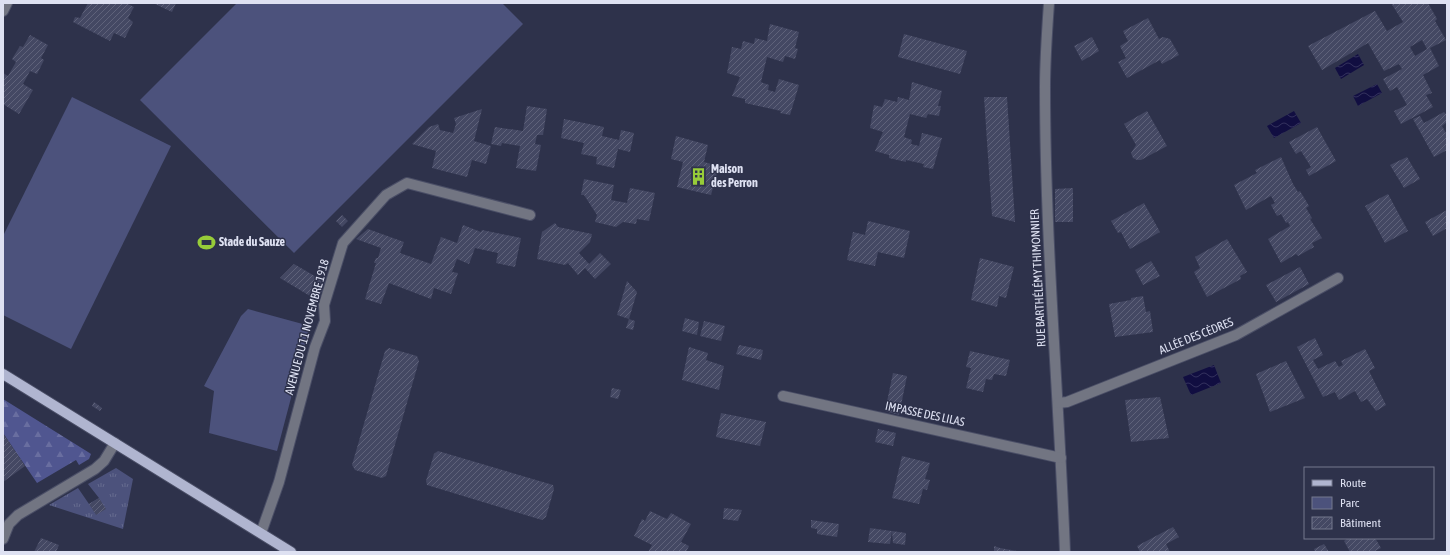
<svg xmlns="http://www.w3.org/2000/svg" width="1450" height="555" font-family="'Asap Condensed',sans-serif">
  <defs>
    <pattern id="grass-tufts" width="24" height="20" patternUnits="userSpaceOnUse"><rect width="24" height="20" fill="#4c527c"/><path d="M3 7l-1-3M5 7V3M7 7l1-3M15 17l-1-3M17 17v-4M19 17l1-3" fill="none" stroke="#656b8f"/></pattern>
    <pattern id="forest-firs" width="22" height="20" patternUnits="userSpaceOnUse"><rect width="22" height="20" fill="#505690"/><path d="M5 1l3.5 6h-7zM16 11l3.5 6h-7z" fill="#696ea0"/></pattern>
    <pattern id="water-waves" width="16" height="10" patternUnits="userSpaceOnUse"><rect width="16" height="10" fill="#110e41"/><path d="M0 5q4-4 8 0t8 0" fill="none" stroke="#33315d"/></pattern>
    <pattern id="building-hatch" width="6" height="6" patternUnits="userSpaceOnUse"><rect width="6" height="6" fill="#444863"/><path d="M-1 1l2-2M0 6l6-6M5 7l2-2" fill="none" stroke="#5f627a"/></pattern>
  </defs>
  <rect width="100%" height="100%" fill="#2e324b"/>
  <polygon fill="url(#grass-tufts)" points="116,468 133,479 123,529 49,505 78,488 89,504 99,498 88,484"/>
  <polygon fill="url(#forest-firs)" points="3,399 88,452 91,454 89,459 79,465 76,460 37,483 3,433"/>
  <g fill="#4c527c">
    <polygon points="237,3 502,3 523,24 294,253 140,100"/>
    <polygon points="72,97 171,146 71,349 3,315 3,236"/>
    <polygon points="248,309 310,326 277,451 209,433 214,391 204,386 241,316"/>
  </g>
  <g fill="url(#water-waves)">
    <polygon points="1358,54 1364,65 1341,79 1335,68"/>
    <polygon points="1377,84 1382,93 1358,106 1353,96"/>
    <polygon points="1294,111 1301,123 1274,138 1267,126"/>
    <polygon points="1214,365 1221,383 1191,395 1183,377"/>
  </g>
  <g fill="url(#building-hatch)" fill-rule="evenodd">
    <polygon points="88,3 126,3 134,7 128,18 133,22 125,38 114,33 110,41 73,22 75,17 80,18"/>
    <polygon points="153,3 176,3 172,12"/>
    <path d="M1391,3H1428L1437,19L1435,21L1446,40L1430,48L1439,66L1423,75L1432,93L1426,95L1433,107L1401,124L1394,111L1407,105L1397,87L1390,91L1383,79L1402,69L1399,64L1384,71L1368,43L1322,70L1308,46L1375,11L1387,31L1403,22ZM1422,40L1427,49L1415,56L1410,47Z"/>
    <polygon points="1148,18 1159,39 1163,37 1170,39 1179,55 1162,64 1160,60 1127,78 1118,62 1126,58 1120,46 1128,41 1123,31"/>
    <polygon points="770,24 799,32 795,48 798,49 795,59 785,56 783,62 767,57 761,82 769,85 768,90 775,92 779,79 799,85 790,115 780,113 781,111 745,103 745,99 732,96 740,77 727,73 732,47 741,49 743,41 754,44 755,38 767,41"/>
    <polygon points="904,34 967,51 960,74 898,57"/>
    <polygon points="30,35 48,45 41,58 44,60 37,74 30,71 23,84 33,90 19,114 3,104 3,73 8,76 16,62 12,59 20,46 23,47"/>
    <polygon points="1092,37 1099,51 1082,61 1074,46"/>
    <polygon points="912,82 942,91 938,106 941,106 939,116 928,114 926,118 910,114 904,137 912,140 911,144 919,146 922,133 942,138 933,169 923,167 924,164 906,160 906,162 889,158 889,155 875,151 883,132 870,128 874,105 882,107 885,99 897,102 898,97 909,100"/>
    <polygon points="984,97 1007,97 1015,222 992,216"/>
    <polygon points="527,106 547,109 543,135 537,135 535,144 541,145 536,171 516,168 520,146 502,143 501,146 491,144 495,127 523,131"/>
    <polygon points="482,109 474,141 491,146 486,164 472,160 467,177 432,168 436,151 412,144 429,127 438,124 440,130 453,133 456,124 454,118"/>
    <polygon points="1147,111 1167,146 1141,160 1137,160 1133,158 1131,153 1136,145 1124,124"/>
    <polygon points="1444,112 1447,115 1447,122 1442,126 1447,135 1447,150 1434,157 1413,119 1420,116 1424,123"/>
    <polygon points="564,119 604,127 602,136 619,140 621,130 634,133 630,152 618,149 614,168 596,164 597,157 581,154 584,143 561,138"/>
    <polygon points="1317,127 1336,161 1309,176 1306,170 1311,167 1301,151 1296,154 1289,142"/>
    <polygon points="676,136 708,145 704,162 719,166 711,195 677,187 683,162 671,159"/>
    <polygon points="1281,157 1293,184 1298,192 1300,191 1309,206 1306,208 1312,218 1310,219 1322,238 1312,243 1314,247 1298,256 1296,254 1281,263 1268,239 1290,226 1288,222 1286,223 1281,214 1277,216 1271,205 1275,203 1271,196 1246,210 1234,185 1257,173 1255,170"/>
    <polygon points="1407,157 1420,179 1404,188 1390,165"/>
    <polygon points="584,179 614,185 611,200 627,203 630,188 655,193 649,221 637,219 636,224 623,222 616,227 595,222 597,215 584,195 581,195"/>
    <polygon points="1073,188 1073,222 1055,222 1055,189"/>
    <polygon points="1388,194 1408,231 1385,243 1365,206"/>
    <polygon points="1144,203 1160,232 1130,249 1121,232 1118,233 1111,221"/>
    <polygon points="1447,210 1447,228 1433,236 1425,222"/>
    <polygon points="342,215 348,221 342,227 336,221"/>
    <polygon points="868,221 910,231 904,258 878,252 875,266 847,260 853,232 865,235"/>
    <polygon points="555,223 558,227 592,234 590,242 579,253 589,264 600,253 611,264 595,279 585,268 578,275 568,263 565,265 537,259 542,232"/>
    <polygon points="463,225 481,232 482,230 521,238 515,267 496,263 498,253 475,248 469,264 457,259 452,272 458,273 451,294 434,288 431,299 389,283 381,304 365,299 376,263 374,263 376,258 378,258 381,248 356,239 368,229 404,242 400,253 431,264 441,237 457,243"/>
    <polygon points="1227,239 1247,272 1240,276 1241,279 1207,297 1194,272 1200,268 1195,257"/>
    <polygon points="980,258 1014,267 1006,298 999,296 997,307 971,300"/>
    <polygon points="1151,261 1160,276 1143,285 1135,270"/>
    <polygon points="294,264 325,282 320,302 280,278"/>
    <polygon points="1300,267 1309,284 1276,302 1266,285"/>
    <polygon points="627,281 637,292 629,319 617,315"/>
    <polygon points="1143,296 1146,312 1150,311 1153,332 1115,337 1109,304 1131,300 1131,298"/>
    <polygon points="685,318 699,322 697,335 682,331"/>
    <polygon points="629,319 635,321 633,330 626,328"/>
    <polygon points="704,321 725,326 721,341 700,336"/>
    <polygon points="1315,338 1323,355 1313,360 1318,369 1335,361 1339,367 1343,365 1341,361 1365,349 1375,368 1369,371 1386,405 1376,411 1367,399 1361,402 1355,391 1339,400 1335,392 1323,397 1297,347"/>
    <polygon points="739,345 763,350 761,360 736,354"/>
    <polygon points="689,347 708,353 706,360 724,366 719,390 682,380"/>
    <polygon points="389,348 417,356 419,361 386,476 382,478 355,470 352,465 385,351"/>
    <polygon points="970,351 1010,360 1006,376 994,374 992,380 986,379 983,392 966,388 971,368 966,367"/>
    <polygon points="1286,361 1305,398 1270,412 1256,374"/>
    <polygon points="893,373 907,376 899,415 885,411"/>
    <polygon points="612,388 621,390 618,399 610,397"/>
    <polygon points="1160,397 1169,438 1131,442 1125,400"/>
    <polygon points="94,402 102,408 100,411 92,406"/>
    <polygon points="721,413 766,422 760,446 716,437"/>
    <polygon points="878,429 896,433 893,446 875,442"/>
    <polygon points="3,433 25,466 3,482"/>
    <polygon points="438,451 553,485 554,489 546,517 542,520 427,485 426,481 434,454"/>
    <polygon points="902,456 930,463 925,479 930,480 927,490 923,489 919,504 892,498"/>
    <polygon points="99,498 106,509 96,515 89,504"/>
    <polygon points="724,508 742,510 738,521 723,519"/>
    <polygon points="650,511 667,519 671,513 691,524 681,542 689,546 686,552 648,552 652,545 634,536 642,519 645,521"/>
    <polygon points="811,520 839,524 837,537 817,534 817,529 811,528"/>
    <polygon points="1173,527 1179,537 1166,544 1170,552 1140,552 1137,546"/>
    <polygon points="870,528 906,533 905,545 893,543 892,531 890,544 868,542"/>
    <polygon points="41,538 59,545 56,552 34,552"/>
    <polygon points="1348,538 1375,538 1381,548 1373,552 1350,552 1344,541"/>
    <polygon points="1324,544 1329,552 1315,552 1314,549"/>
    <polygon points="994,546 1000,548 1023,552 994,552"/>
  </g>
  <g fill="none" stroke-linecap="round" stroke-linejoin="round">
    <defs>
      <g id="minor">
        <path d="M1049,3C1047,31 1045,59 1045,87C1045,243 1059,397 1065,552"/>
        <polyline points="3,11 7,3"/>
        <polyline points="783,396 1061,458"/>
        <polyline points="1058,403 1067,402 1236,335 1338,278"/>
        <polyline points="261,533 279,482 315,347 325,321 324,305 343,243 386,195 407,183 530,215"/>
        <polyline points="3,539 9,524 18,515 95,469 104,461 115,443"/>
      </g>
      <polyline id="major" points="3,374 291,552"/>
    </defs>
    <use href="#minor" stroke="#4a4e66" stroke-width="12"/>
    <use href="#major" stroke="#4a4e66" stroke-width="12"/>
    <use href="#minor" stroke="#727582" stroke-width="10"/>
    <use href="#major" stroke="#b0b5d0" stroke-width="10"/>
  </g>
  <defs>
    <symbol id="building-bare" viewBox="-9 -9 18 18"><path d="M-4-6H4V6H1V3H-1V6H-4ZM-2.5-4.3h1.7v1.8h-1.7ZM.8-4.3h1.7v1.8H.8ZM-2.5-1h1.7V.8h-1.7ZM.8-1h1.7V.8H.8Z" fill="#97cc39" stroke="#2e324b" stroke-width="2.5" paint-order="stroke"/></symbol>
    <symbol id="stadium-bare" viewBox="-9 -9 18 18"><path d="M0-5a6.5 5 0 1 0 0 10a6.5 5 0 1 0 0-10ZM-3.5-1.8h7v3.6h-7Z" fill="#97cc39" stroke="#2e324b" stroke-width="2.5" paint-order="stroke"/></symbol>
  </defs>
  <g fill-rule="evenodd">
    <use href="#building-bare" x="686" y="164" width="25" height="25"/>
    <use href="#stadium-bare" x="194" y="230" width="25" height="25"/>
  </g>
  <g text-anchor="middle" stroke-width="3" stroke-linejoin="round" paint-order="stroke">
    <g font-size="12" font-weight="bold" fill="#dee1f2" stroke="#2e324b" text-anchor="start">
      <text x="711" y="173">Maison<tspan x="711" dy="14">des Perron</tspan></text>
      <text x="219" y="246">Stade du Sauze</text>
    </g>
    <g font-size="12" fill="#dee1f2" stroke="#2e324b">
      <text transform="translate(1038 278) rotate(-93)" y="4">RUE BARTHÉLÉMY THIMONNIER</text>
      <text transform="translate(307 327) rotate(-75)" y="4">AVENUE DU 11 NOVEMBRE 1918</text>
      <text transform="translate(1196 336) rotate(-22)" y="4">ALLÉE DES CÈDRES</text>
      <text transform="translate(925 414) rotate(12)" y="4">IMPASSE DES LILAS</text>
    </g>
  </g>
  <rect width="1450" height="555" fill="none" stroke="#dee1f2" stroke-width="8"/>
  <rect x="1304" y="467" width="130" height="72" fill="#2e324b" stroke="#74788e"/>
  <rect x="1312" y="480" width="20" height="6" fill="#b0b5d0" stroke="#74788e"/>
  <text x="1340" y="487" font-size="12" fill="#dee1f2">Route</text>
  <rect x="1312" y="497" width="20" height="12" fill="#4c527c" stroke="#74788e"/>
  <text x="1340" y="507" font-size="12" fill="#dee1f2">Parc</text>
  <rect x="1312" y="517" width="20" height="12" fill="url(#building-hatch)" stroke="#74788e"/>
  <text x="1340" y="527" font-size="12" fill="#dee1f2">Bâtiment</text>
</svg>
